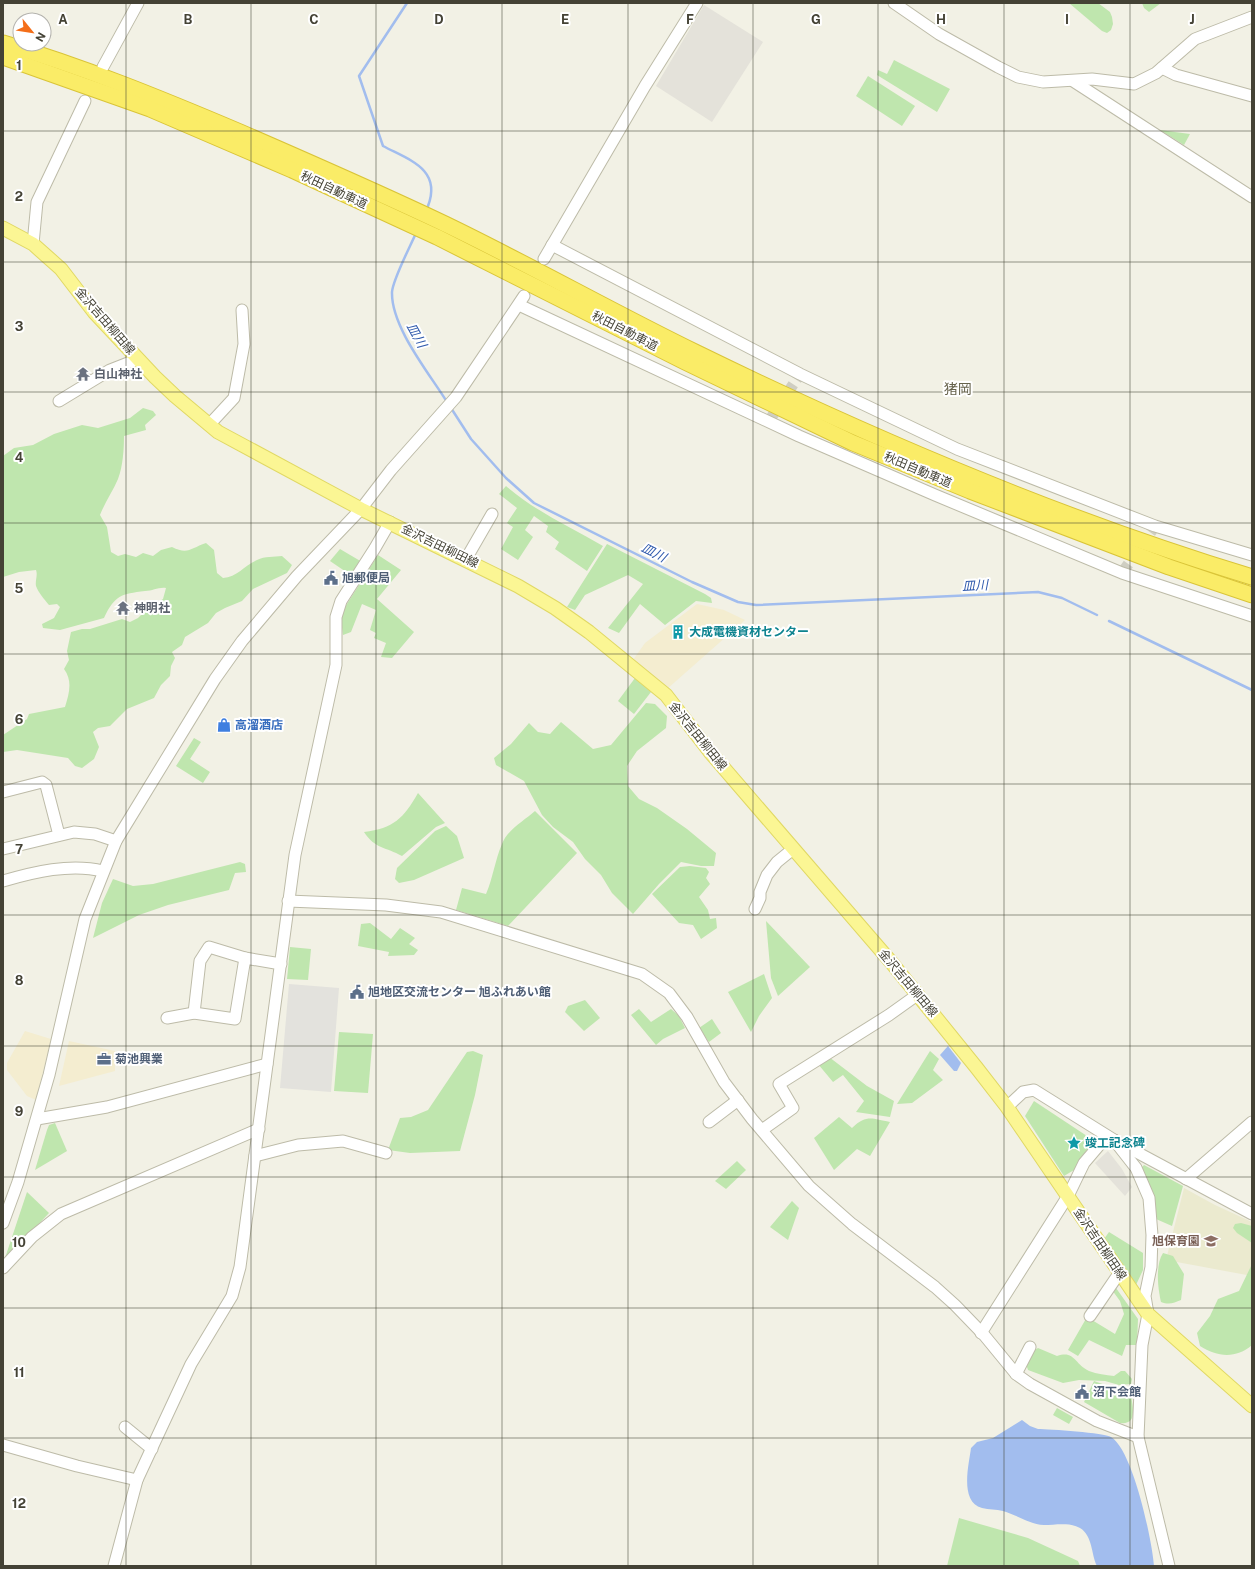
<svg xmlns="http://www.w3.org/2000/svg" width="1255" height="1569" font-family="'Public Sans','Noto Sans JP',sans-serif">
  <rect width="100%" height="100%" fill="#f2f1e5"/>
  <g fill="#f4edd0">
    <polygon points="697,604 724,610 745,620 667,689 633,660 645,643"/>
    <polygon points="25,1031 51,1039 36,1100 27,1096 7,1070 7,1063"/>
    <polygon points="69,1041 115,1051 115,1071 59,1086"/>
  </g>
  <g fill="#e4e2da">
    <polygon points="704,5 763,42 712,122 656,86"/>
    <polygon points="1108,1151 1122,1169 1132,1187 1125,1196 1095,1163"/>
  </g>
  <polygon fill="#ebeacf" points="1184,1188 1215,1205 1252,1222 1252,1276 1166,1260"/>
  <g fill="#bfe6ae">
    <polygon points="1069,3 1098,3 1110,12 1112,17 1113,24 1111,30 1107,33 1102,31"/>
    <polygon points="1142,3 1161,3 1149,12 1144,8"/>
    <polygon points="894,60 950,89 937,112 877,75 878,70 887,74"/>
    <polygon points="868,76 915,106 902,126 856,96"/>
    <polygon points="1160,130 1190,134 1184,145"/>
    <path d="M143,408L153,411L156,415L145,425L146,430L124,436C124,449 123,466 118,479C113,491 105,502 100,515L107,527L111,552L118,556L125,554L136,557L143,553L153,556L161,550L172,547C188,555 191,548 206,543L214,550L217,573L223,578C237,577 245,565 257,560C265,556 274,557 282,556L292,565L287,573L253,589L242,601L225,608L216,613L208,623L185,637L182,645L172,652L175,658L171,666L170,676L161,685L154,698L127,709L110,726L98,728L93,732L99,747L94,759L82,768L75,766L68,758L17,750L3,752V735L27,719L29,714L65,707C69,694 73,681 64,669L69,660L67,651L71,632L82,629H90L122,619L130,622L138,618L146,610L163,599L166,588C158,587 153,591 145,591C121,594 115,595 104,618L60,630L43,628L42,624L54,618L60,607L57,604L49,605C44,599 38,592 36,586C35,581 38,575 36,570L19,572L3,577V456L14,448L33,445L54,434L82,425L98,428L130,418Z"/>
    <path d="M506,486C535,511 570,527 603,546L587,571L555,549L559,542L546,532L548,526L534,516L525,530L533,537L518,560L501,549L513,527L507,523L517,508L499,494Z"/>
    <polygon points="607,544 705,594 711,598 712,603 696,601 665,625 640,604 619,633 608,628 643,584 628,575 585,595 575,610 567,607"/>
    <polygon points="340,549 362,562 352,576 330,561"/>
    <polygon points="378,555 401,570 377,599 414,632 392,658 381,657 386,643 374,638 376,633 370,630 376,610 362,604 351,632 343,635 341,620 345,607"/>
    <polygon points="635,678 651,692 634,714 618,701"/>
    <polygon points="646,703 655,704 667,716 666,728 637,751 627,766 628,786 639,799 657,808 687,829 716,853 714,866 701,866 681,862 659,884 633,914 612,893 601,875 585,859 573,842 553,827 542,815 524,781 496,765 494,758 511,744 529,723 538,732 550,734 561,722 593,749 611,745"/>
    <polygon points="194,738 201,742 190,759 210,772 203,783 176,766"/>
    <path d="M418,793L445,823L436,827L402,856C386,847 375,849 364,832C394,828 403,819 418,793Z"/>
    <path d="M535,811L577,853L508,926L456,910L462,888L486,894C493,878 495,860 502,844C507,830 525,820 535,811Z"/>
    <polygon points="446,826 457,836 464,858 414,880 399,883 395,879 397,868 435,831"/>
    <polygon points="240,862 245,864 246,872 235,873 229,890 168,905 139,915 93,938 102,903 113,879 133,886 153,884"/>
    <polygon points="690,866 706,868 709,872 706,878 710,884 699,897 708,910 710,919 716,918 717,928 701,939 693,925 679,923 652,894 680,867"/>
    <polygon points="766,921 810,967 778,996 771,978"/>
    <polygon points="370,923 391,939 400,928 415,938 409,944 418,950 414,955 388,956 389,952 358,946 361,924"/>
    <polygon points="290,947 311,949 308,980 287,979"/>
    <polygon points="764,974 772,998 759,1016 751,1032 728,992"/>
    <polygon points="585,1000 600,1018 584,1031 565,1012 568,1006"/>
    <polygon points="639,1009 651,1022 671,1009 679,1016 685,1028 663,1039 656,1045 631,1015"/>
    <polygon points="712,1019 721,1033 709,1042 699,1028"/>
    <polygon points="339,1032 373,1034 368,1093 334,1091"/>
    <polygon points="473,1051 483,1055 475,1095 460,1151 410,1153 388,1150 400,1118 411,1117 428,1110 467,1052"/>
    <polygon points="930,1051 939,1059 933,1070 943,1080 912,1103 897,1104"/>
    <polygon points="829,1057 867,1086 894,1101 890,1117 856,1112 864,1101 843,1075 833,1082 818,1064"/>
    <polygon points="1034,1101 1093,1140 1074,1170 1064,1176 1025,1116"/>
    <path d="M839,1117L852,1128C867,1114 872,1119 890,1122L870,1156L857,1149L834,1170L814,1138Z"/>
    <polygon points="55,1123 67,1151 35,1170 47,1130 49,1125"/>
    <polygon points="737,1161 746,1170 726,1189 715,1181"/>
    <polygon points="1144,1165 1183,1186 1172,1226 1156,1219 1142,1167"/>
    <polygon points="27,1192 49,1213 4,1261"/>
    <polygon points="792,1201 799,1208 788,1240 770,1227"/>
    <polygon points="1241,1223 1252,1226 1252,1243 1237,1233 1233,1228 1235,1224"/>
    <polygon points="1109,1232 1143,1253 1143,1270 1136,1285 1104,1239"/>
    <path d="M1163,1253L1173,1256L1184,1274L1181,1300C1174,1303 1169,1305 1161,1302C1158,1289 1155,1265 1163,1253Z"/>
    <path d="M1252,1264V1345C1236,1359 1217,1357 1200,1346L1197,1333L1210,1316L1218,1299L1239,1291Z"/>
    <polygon points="1116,1288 1138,1319 1137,1345 1126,1345 1122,1356 1089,1340 1078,1356 1068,1350 1087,1317 1115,1334 1124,1314 1120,1301 1112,1290"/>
    <path d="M1038,1348L1057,1356C1075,1350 1074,1364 1089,1371C1097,1374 1106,1375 1114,1376L1121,1371H1125L1132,1379L1131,1384L1119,1385L1105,1381L1079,1380L1063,1383L1028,1370L1026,1364L1033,1351Z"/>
    <path d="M1094,1381L1131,1394C1132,1406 1139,1425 1120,1423L1084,1402Z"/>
    <polygon points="1057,1408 1073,1417 1069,1424 1053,1415"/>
    <polygon points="959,1518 1028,1538 1078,1561 1080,1566 947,1566"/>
  </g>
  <polygon fill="#e3e2dd" points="289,984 339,988 331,1092 280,1088"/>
  <g fill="#a2bdee">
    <polygon points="948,1046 961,1063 957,1071 954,1071 940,1055"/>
    <path d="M1022,1420L1030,1426L1038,1429C1049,1429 1105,1433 1111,1437C1133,1450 1152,1540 1154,1566H1097C1091,1554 1093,1536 1080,1528C1070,1522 1055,1525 1044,1525C1029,1524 1017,1515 1003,1511C996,1509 989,1510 982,1508C959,1502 969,1464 971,1448L977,1442L993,1438Z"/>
  </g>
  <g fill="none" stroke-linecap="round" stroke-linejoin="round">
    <g stroke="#a2bdee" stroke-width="2.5">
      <path d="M407,3L359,76L383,146C409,160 442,169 428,206"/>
      <path d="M416,233C410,247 393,279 392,292C391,327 429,373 447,402"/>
      <polyline points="451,408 471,439 506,478 534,503 692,582 738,602 756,605 1038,592 1062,598 1097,615"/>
      <polyline points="1109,621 1252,690"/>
    </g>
    <g stroke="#cfcec2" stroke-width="11" stroke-dasharray="11 5.5" stroke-linecap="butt">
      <polyline points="769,421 800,374"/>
      <polyline points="1122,573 1155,526"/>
    </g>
    <defs>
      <g id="minor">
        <polyline points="894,3 939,34 998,67 1018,77 1043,82 1092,79 1134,84 1156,73 1195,39 1252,17"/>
        <polyline points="103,67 138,3"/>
        <polyline points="1162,68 1176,75 1252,96"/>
        <polyline points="1073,81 1252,197"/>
        <polyline points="33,244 37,202 85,101"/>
        <polyline points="552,245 800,374 957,449 1155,526 1252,555"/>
        <polyline points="544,259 645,86 697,3"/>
        <polyline points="519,305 799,436 935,495 1122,573 1252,616"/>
        <polyline points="59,401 110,370 138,359"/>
        <polyline points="209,425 234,398 244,344 242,310"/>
        <polyline points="466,559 492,514"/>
        <polyline points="3,792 42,782 46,785 59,835"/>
        <polyline points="3,849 74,832 95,834 116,841"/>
        <path d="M3,881C34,872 70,863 103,871"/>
        <polyline points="288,901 386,905 441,912 642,974 669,993 687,1017 724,1082 752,1119 809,1186 852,1224 935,1287 955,1305 984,1335 1016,1374 1030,1384 1097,1421 1138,1437"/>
        <polyline points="755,909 760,898 760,892 767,875 777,862 793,849"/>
        <polyline points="194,1013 200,961 209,947 245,958 281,964"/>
        <polyline points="167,1018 194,1013 235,1019 245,958"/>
        <polyline points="1007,1107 1023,1092 1034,1090 1114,1140 1252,1214"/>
        <polyline points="37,1119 107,1107 267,1064"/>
        <polyline points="709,1122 738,1100"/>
        <polyline points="762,1130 793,1108 779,1084 889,1015 917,995"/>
        <polyline points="1114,1140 1136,1168 1149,1198 1152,1235 1151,1267 1145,1296 1148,1314 1142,1345 1138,1437 1169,1566"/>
        <polyline points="255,1156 298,1145 343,1141 386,1153"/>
        <polyline points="1186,1179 1252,1122"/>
        <polyline points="3,1223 18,1182 49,1075 85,919 116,841 215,679 242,641 297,576 361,509 391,470 456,397 524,296"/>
        <polyline points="3,1268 32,1237 61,1214 259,1129"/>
        <polyline points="1090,1316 1120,1272"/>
        <polyline points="981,1333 1068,1196 1084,1163 1107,1136"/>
        <polyline points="1016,1374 1030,1347"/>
        <polyline points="125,1427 152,1449"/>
        <polyline points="3,1445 77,1466 137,1480"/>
        <polyline points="114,1566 137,1480 191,1364 232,1296 240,1267 295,855 336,665 336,617 341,601 375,548 390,522"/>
      </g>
      <polyline id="major" points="3,228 33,244 61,269 94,312 155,377 175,396 218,432 361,509 518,586 555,608 589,632 666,695 710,752 891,962 976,1067 1007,1107 1148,1314 1252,1406"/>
      <g id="highway">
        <path d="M3,43C84,67 162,99 240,132C309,162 378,192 445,224C530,265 611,311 695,352C875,440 1061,519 1252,577"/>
        <polyline points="3,57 150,109 292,170 437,237 685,362 853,443 970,491 1169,567 1252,595"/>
      </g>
    </defs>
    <use href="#minor" stroke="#bdbba8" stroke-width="13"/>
    <use href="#major" stroke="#e0d864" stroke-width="15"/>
    <use href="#highway" stroke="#d9c438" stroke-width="17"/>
    <use href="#minor" stroke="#fff" stroke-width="11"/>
    <use href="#major" stroke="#fbf694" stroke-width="13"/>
    <use href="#highway" stroke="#faec67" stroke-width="15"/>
  </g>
  <path fill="none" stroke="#444235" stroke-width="1" stroke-opacity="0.55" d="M126,3V1566M251,3V1566M376,3V1566M502,3V1566M628,3V1566M753,3V1566M878,3V1566M1004,3V1566M1130,3V1566M3,131H1252M3,262H1252M3,392H1252M3,523H1252M3,654H1252M3,784H1252M3,915H1252M3,1046H1252M3,1177H1252M3,1308H1252M3,1438H1252"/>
  <defs>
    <symbol id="temple-bare" viewBox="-9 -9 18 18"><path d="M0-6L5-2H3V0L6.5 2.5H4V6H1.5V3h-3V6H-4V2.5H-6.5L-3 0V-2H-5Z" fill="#6b7280" stroke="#fff" stroke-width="2.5" paint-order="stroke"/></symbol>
    <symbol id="civic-bare" viewBox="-9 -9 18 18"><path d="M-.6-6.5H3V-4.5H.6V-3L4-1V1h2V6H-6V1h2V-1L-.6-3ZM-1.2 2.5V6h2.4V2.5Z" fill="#5c6f8a" stroke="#fff" stroke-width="2.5" paint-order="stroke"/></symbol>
    <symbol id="building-bare" viewBox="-9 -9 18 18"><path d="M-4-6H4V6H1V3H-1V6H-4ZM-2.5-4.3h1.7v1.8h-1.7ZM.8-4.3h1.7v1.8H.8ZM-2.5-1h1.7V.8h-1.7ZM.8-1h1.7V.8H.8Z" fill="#0f9aa8" stroke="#fff" stroke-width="2.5" paint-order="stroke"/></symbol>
    <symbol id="shop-bare" viewBox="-9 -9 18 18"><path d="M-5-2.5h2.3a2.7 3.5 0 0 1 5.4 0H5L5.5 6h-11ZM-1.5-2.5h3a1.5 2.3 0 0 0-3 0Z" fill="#3f7fe0" stroke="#fff" stroke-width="2.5" paint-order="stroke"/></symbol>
    <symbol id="office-bare" viewBox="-9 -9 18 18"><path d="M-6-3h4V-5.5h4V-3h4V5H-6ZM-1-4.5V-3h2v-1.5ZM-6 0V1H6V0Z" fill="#5c6f8a" stroke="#fff" stroke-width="2.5" paint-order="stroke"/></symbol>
    <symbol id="sight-bare" viewBox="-9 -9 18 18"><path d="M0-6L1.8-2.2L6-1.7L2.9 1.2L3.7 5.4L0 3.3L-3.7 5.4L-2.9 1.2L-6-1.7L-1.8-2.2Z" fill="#0f9aa8" stroke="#fff" stroke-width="2.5" paint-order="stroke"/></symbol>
    <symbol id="school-bare" viewBox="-9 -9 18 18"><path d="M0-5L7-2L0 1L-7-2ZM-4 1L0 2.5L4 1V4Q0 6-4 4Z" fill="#8d6e63" stroke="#fff" stroke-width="2.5" paint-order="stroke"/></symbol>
  </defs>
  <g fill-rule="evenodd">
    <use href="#temple-bare" x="73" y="364" width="20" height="20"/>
    <use href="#civic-bare" x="321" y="568" width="20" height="20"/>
    <use href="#temple-bare" x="113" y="598" width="20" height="20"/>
    <use href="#building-bare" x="668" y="622" width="20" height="20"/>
    <use href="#shop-bare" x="214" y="715" width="20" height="20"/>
    <use href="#civic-bare" x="347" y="982" width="20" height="20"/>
    <use href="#office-bare" x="94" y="1049" width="20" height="20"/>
    <use href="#sight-bare" x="1064" y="1133" width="20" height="20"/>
    <use href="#school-bare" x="1201" y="1231" width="20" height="20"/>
    <use href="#civic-bare" x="1072" y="1382" width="20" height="20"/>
  </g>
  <g text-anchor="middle" stroke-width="4" stroke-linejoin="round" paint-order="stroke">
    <g font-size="12" fill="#444235" stroke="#fff">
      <text transform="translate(334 190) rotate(25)" y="4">秋田自動車道</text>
      <text transform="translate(105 321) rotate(49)" y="4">金沢吉田柳田線</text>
      <text transform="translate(625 331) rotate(27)" y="4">秋田自動車道</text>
      <text transform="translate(918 470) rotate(23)" y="4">秋田自動車道</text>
      <text transform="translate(440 546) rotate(26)" y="4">金沢吉田柳田線</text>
      <text transform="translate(698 736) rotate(51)" y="4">金沢吉田柳田線</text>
      <text transform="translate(908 983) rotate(50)" y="4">金沢吉田柳田線</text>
      <text transform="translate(1100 1244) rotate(56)" y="4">金沢吉田柳田線</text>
    </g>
    <g font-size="12" font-weight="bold" fill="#5b616d" stroke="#fff" text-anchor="start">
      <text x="94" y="378">白山神社</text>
      <text x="134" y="612">神明社</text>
    </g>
    <g font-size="12" font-weight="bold" fill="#4e5e75" stroke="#fff" text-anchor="start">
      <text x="342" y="582">旭郵便局</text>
      <text x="368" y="996">旭地区交流センター 旭ふれあい館</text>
      <text x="115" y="1063">菊池興業</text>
      <text x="1093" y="1396">沼下会館</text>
    </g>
    <g font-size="12" font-weight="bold" fill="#0d838f" stroke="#fff" text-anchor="start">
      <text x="689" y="636">大成電機資材センター</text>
      <text x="1085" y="1147">竣工記念碑</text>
    </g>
    <g font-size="12" font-weight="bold" fill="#366cbe" stroke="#fff" text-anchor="start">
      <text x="235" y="729">高溜酒店</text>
    </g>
    <g font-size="12" font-weight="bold" fill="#785e54" stroke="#fff" text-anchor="end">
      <text x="1200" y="1245">旭保育園</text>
    </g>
    <g font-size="13" font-style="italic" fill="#315bad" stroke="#fff">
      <text transform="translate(417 335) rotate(61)" y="5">皿川</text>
      <text transform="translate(654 552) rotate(27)" y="5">皿川</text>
      <text transform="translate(975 585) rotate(-3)" y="5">皿川</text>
    </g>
    <g font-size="14" fill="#66624c" stroke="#fff">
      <text x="958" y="394">猪岡</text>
    </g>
  </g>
  <g font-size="13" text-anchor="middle" font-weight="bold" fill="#444235" stroke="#fff" stroke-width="4" stroke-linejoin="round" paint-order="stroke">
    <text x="63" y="24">A</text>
    <text x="188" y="24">B</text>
    <text x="314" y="24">C</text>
    <text x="439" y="24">D</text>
    <text x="565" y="24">E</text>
    <text x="690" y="24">F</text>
    <text x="816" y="24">G</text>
    <text x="941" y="24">H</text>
    <text x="1067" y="24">I</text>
    <text x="1192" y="24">J</text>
    <text x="19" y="70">1</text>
    <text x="19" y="201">2</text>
    <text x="19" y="331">3</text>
    <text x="19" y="462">4</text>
    <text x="19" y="593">5</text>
    <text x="19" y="724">6</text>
    <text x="19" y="854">7</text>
    <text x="19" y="985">8</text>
    <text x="19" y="1116">9</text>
    <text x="19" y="1247">10</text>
    <text x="19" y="1377">11</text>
    <text x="19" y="1508">12</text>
  </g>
  <rect width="1255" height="1569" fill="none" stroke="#444235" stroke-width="8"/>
  <g transform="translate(32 32) rotate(120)"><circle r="19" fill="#ffffff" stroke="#b4b3ae"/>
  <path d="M0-3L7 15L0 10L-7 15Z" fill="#f46e19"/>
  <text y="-6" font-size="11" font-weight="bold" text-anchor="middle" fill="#444235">N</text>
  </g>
</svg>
